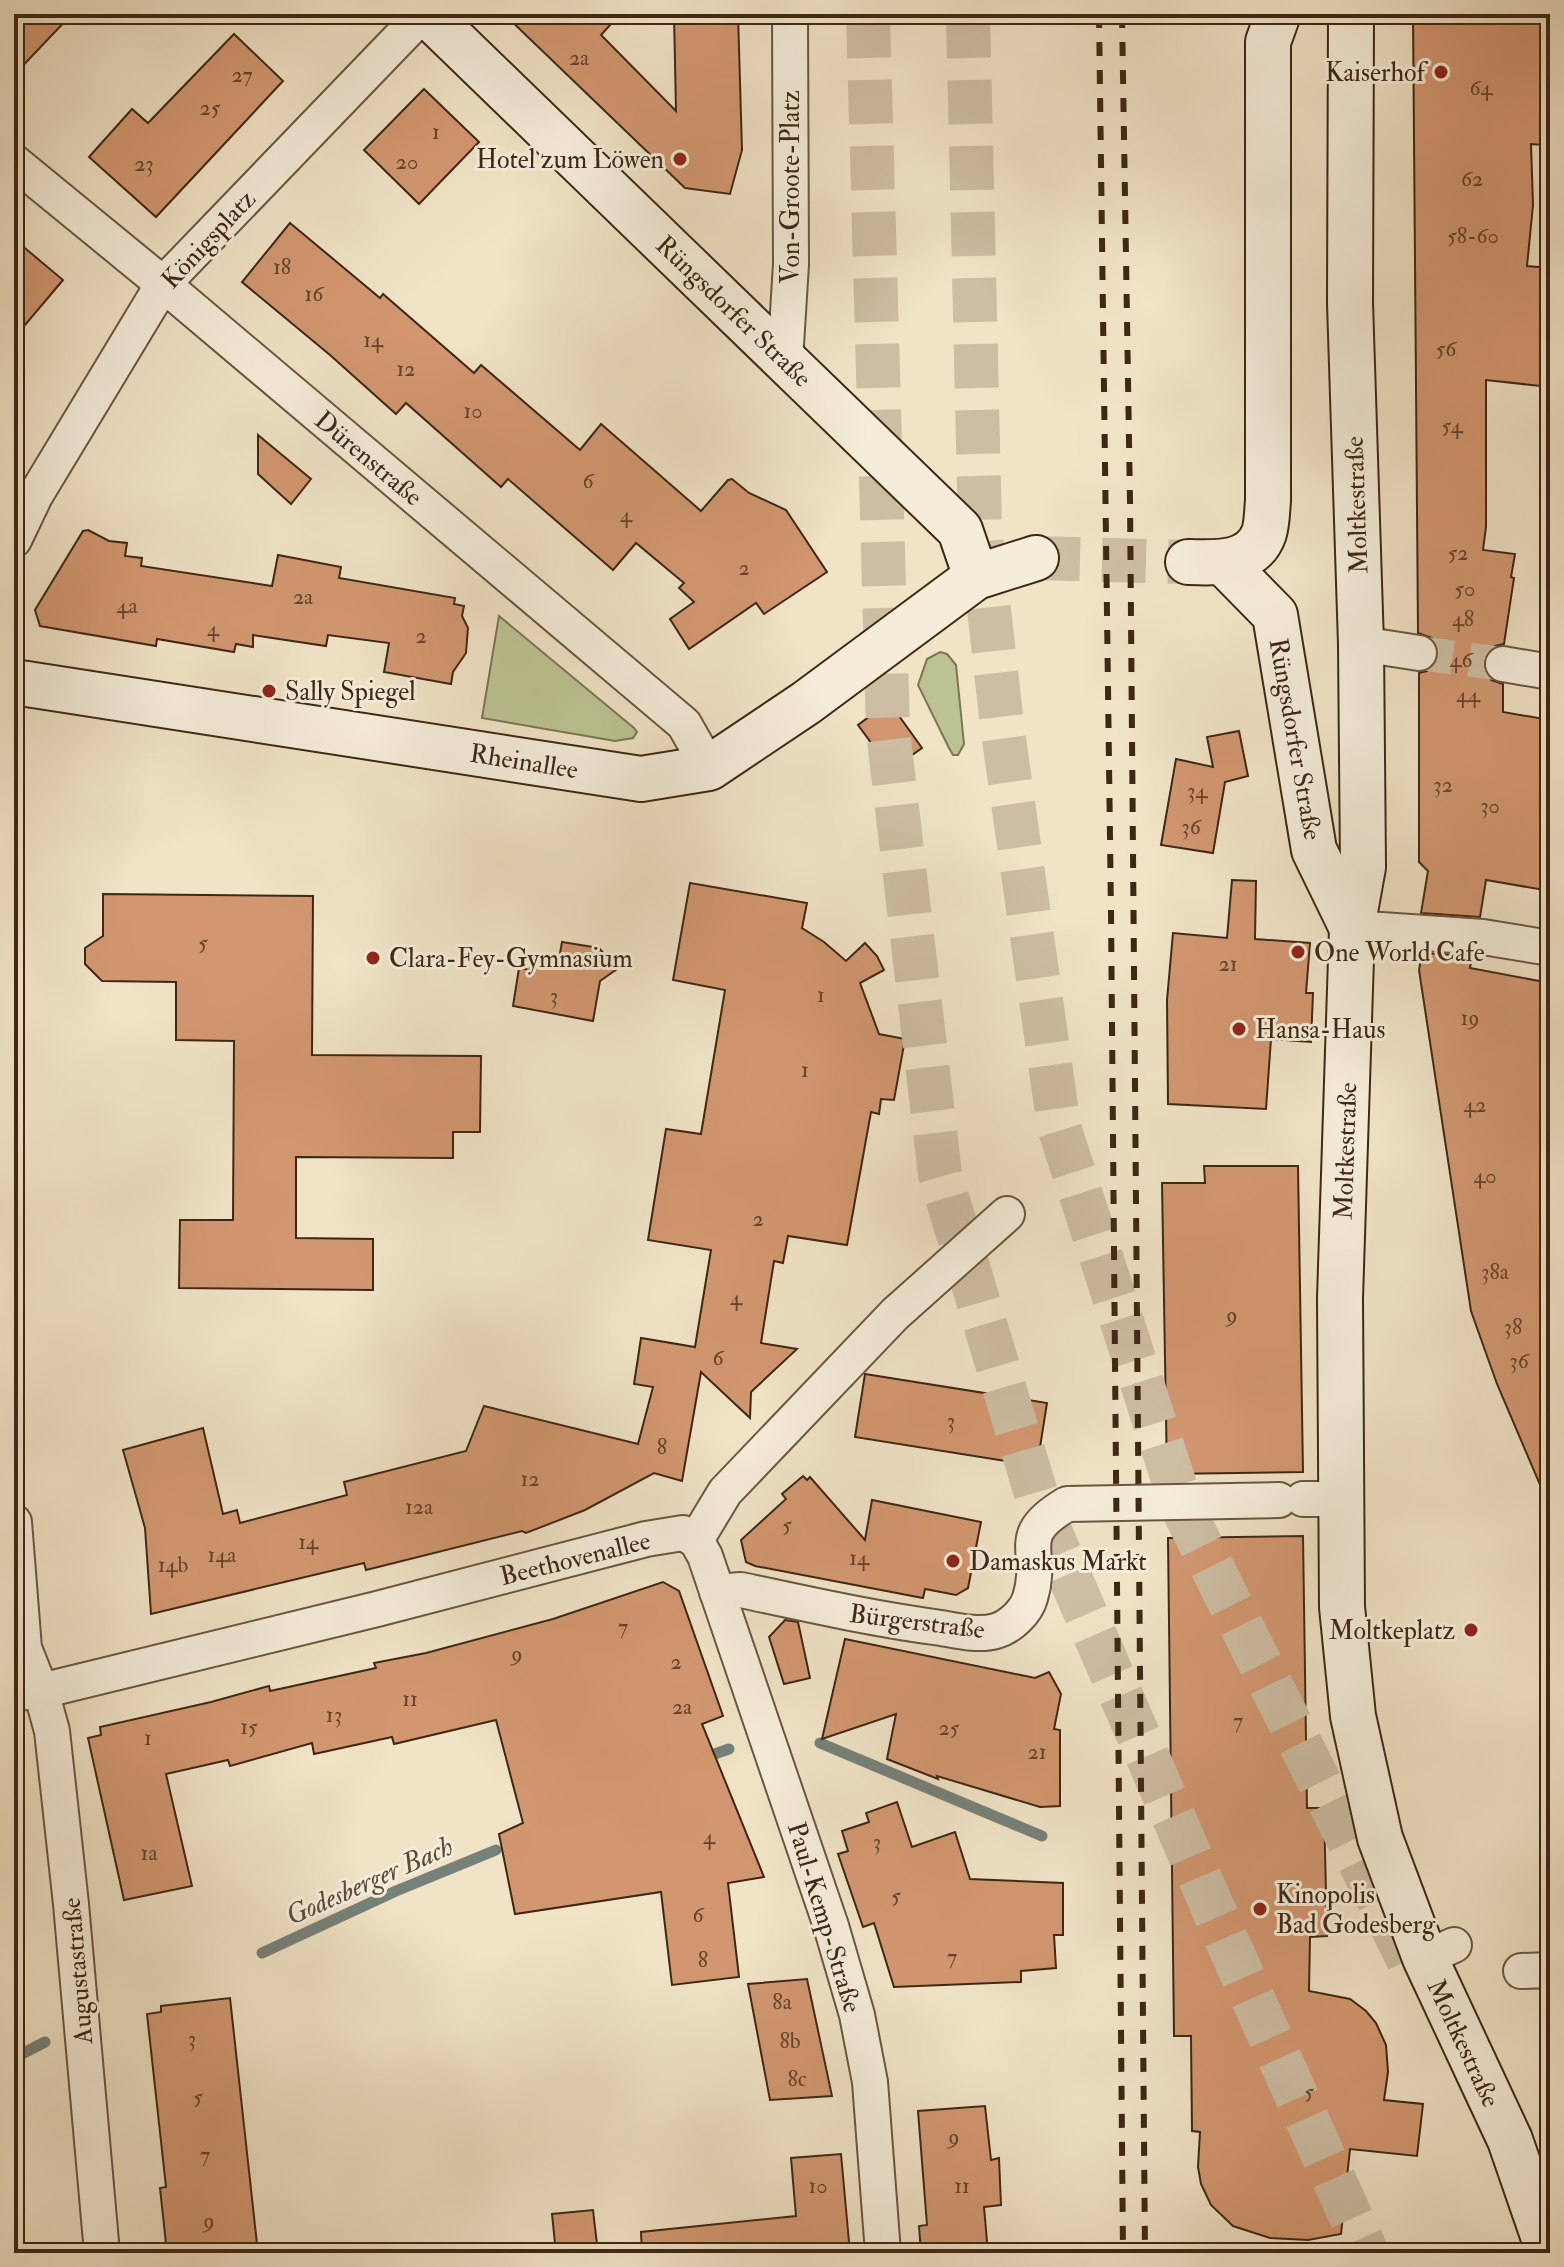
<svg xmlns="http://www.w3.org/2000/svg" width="1564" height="2267" font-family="'IM FELL Double Pica',serif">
  <rect width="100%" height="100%" fill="#f0e3c6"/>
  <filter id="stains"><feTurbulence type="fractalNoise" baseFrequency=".0025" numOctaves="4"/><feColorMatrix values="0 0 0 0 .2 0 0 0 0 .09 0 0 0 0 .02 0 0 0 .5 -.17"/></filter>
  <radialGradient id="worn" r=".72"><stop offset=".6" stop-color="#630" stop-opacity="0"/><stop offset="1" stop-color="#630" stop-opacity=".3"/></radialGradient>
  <g fill="#bcc393" stroke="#7e7554" stroke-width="2">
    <polygon points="499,616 634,728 637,732 633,738 615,741 482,718"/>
    <polygon points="940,652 947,654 956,665 964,744 958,755 953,755 949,748 918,685 927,659"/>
  </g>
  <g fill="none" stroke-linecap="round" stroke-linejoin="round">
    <g stroke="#768179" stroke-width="11">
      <polyline points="820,1743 1042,1836"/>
      <polyline points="703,1758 729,1749"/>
      <polyline points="262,1953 396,1891 496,1850"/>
      <polyline points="14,2058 45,2042"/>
    </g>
  </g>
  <g fill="#d29770" stroke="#3f2715" stroke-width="2">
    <polygon points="14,14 72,14 14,75"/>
    <polygon points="504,14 620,14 601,35 676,111 674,14 738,14 742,150 730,194 685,188"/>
    <polygon points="1413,14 1461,14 1550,23 1550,64 1544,145 1531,144 1533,205 1527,266 1550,268 1550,387 1486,380 1486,527 1483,550 1515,554 1511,577 1514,578 1504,644 1495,646 1487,652 1483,661 1485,672 1491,680 1503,684 1503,712 1550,720 1550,891 1486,880 1480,917 1421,913 1428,871 1419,862 1419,673 1427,671 1434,666 1439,655 1437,645 1432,638 1418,633"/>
    <polygon points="234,34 283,81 156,217 89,157 132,109 148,123"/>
    <polygon points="424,89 479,142 419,204 364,150"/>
    <polygon points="290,223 380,298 383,294 474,373 481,365 580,450 601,424 701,511 728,480 732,479 749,493 786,510 827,572 764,614 756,603 689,649 670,619 694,602 679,588 684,583 636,543 613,570 508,479 501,487 406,403 396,414 330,355 242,282"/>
    <polygon points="14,239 63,280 14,338"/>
    <polygon points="258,435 311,479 291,504 258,474"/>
    <polygon points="88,530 109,541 127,543 125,556 142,558 141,566 272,586 278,555 341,567 339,578 455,598 454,604 464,606 462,616 468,628 466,653 453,672 451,684 384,672 389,643 328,635 326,646 253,635 253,647 236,644 234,652 157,639 156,646 40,626 35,610 83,531"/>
    <polygon points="889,702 922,748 891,770 858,725"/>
    <polygon points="1239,731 1248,776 1225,782 1213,853 1161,845 1176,759 1213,767 1207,737"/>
    <polygon points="1232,880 1256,881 1255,939 1310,943 1306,993 1313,993 1311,1042 1271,1039 1266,1109 1168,1104 1167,1000 1173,933 1227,938"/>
    <polygon points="690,883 807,903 802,928 824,942 846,961 865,943 877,956 884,970 860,983 879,1034 905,1039 894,1100 881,1099 879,1114 871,1112 847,1245 788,1236 783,1263 774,1261 761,1343 797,1349 751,1392 750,1418 701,1372 682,1481 654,1473 585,1510 526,1533 522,1531 366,1570 364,1563 151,1614 145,1528 123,1450 203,1428 223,1514 237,1510 240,1523 347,1495 344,1482 466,1451 484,1406 638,1444 653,1387 634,1384 641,1338 695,1347 711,1250 648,1240 666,1129 701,1134 725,990 673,980"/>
    <polygon points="103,894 313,896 312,1055 481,1056 480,1132 453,1132 453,1158 296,1157 296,1238 373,1239 373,1290 179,1288 180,1220 233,1220 234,1041 176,1040 176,982 102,981 85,964 85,948 103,936"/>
    <polygon points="562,942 599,948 617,969 600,981 593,1021 513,1006 519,968 530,970 532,954 559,959"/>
    <polygon points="1422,953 1472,956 1470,968 1550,983 1550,1508 1497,1384 1471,1311 1419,970"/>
    <polygon points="1204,1166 1298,1166 1303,1472 1167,1474 1162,1183 1205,1183"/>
    <polygon points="865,1374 1047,1403 1037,1466 855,1437"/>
    <polygon points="803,1476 807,1480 810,1477 865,1540 872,1500 981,1522 968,1588 956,1595 925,1589 923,1598 755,1566 746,1562 741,1540 786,1499 782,1494"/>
    <polygon points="1303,1536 1307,1808 1324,1808 1327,1936 1310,1937 1309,1991 1350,1999 1366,2011 1376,2023 1386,2045 1388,2072 1384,2100 1423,2104 1417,2156 1350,2149 1341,2234 1308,2240 1270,2238 1233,2226 1211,2205 1201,2184 1198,2167 1200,2132 1192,2131 1191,2036 1174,2036 1168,1538"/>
    <polygon points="663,1582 679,1591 723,1716 702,1724 764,1877 728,1883 739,1977 672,1985 661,1892 515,1914 499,1834 523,1823 496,1720 394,1744 392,1737 314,1754 312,1743 230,1766 228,1760 166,1774 192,1886 124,1900 88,1738 101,1735 100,1727 211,1702 269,1686 270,1691 376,1668 374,1663 426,1653 553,1619"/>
    <polygon points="785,1620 798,1622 810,1678 784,1684 769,1637"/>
    <polygon points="845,1639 1035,1678 1049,1672 1061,1694 1054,1729 1060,1730 1060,1806 1040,1807 937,1776 938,1779 887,1759 896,1714 822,1739"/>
    <polygon points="897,1802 912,1847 955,1832 970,1879 1063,1883 1063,1935 1054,1935 1056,1968 1021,1971 1021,1982 894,1987 874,1923 863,1927 838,1854 848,1851 842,1831 869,1822 866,1813"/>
    <polygon points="807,1979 832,2096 770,2100 748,1984"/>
    <polygon points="230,1998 258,2253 167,2253 160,2188 166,2187 147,2014 161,2012 161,2006"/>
    <polygon points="985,2106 991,2160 999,2158 1001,2205 984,2207 988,2253 921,2253 919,2226 927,2225 918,2111"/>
    <polygon points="841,2154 850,2253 642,2253 641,2232 796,2216 791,2158"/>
    <polygon points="593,2210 598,2253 556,2253 552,2214"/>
  </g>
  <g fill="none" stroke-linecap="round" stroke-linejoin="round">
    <polyline stroke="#cdbda3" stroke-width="34" stroke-dasharray="34 17" stroke-linecap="butt" points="1419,653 1503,664"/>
    <polyline stroke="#cdbda3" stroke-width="44" stroke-dasharray="44 22" stroke-linecap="butt" points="1036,558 1188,562"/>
    <g stroke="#cdbda3" stroke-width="44" stroke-dasharray="44 22" stroke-linecap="butt">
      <polyline points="868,14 888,731 940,1174 1041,1510 1228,1943 1367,2253"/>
      <polyline points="968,14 980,530 1002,725 1059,1127 1182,1507 1409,1961"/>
    </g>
    <defs>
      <g id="street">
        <polyline points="14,162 163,284 684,724 709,768"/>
        <polyline points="785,361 791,264 790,14"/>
        <polyline points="14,540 35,496 163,284 423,14"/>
        <polyline points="1361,644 1419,653"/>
        <polyline points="1503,664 1550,672"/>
        <polyline points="1352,928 1483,937 1550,948"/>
        <polyline points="1303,1499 1343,1499"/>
        <polyline points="14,1522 24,1648 41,1691 52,1731 71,1904 102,2253"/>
        <polyline points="696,1540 705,1556 831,1926 857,2015 870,2082 883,2253"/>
        <polyline points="696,1540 725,1492 895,1314 1007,1214"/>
        <path d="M717,1592L741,1590C807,1604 873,1619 941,1628C958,1631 979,1636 996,1631C1010,1627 1026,1612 1030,1598C1045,1550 1011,1537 1067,1504L1279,1500"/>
        <polyline points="14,1693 41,1691 377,1609 646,1539 683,1533 696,1540"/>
        <polyline points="1425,1958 1454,1945"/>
        <polyline points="1521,1971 1550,1970"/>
      </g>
      <g id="secondary">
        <polyline points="427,14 960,530 976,577"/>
        <polyline points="1351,14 1350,303 1361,644 1363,867 1352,928 1340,1298 1342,1607 1353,1716 1380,1838 1425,1958 1510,2140 1549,2253"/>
        <path d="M1188,562C1216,563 1253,565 1264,533C1267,524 1267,511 1268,501V42L1278,14"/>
        <polyline points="1224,563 1275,615 1314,850 1352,928"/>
        <polyline points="14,682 641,779 709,768 806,703 976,577 1036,558"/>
      </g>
    </defs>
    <use href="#street" stroke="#6b5641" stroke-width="38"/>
    <use href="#secondary" stroke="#3f2715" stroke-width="48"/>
    <use href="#street" stroke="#f5edda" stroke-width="34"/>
    <use href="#secondary" stroke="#f5edda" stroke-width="44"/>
    <g stroke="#3f2715" stroke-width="6" stroke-dasharray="14 14" stroke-linecap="butt">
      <polyline points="1099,14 1111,913 1123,2253"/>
      <polyline points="1122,14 1130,501 1145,2253"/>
    </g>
  </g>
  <g fill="#8f2418" stroke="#f5edda" stroke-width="3">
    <circle cx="1441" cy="72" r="8"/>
    <circle cx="680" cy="159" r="8"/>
    <circle cx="269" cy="691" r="8"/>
    <circle cx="1298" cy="952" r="8"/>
    <circle cx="373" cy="958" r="8"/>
    <circle cx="1239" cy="1029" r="8"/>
    <circle cx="953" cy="1561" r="8"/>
    <circle cx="1471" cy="1630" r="8"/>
    <circle cx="1260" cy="1909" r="8"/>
  </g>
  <g text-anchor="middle" stroke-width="6" stroke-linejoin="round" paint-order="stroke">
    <g font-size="22" fill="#64432c">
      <text x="579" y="65">2a</text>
      <text x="242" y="82">27</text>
      <text x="1481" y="95">64</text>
      <text x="210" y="115">25</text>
      <text x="436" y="139">1</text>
      <text x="407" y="169">20</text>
      <text x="144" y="171">23</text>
      <text x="1472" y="186">62</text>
      <text x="1473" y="243">58-60</text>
      <text x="282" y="274">18</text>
      <text x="314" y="301">16</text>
      <text x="373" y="347">14</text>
      <text x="1446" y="356">56</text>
      <text x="406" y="376">12</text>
      <text x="473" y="418">10</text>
      <text x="1452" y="433">54</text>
      <text x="588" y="488">6</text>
      <text x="626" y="522">4</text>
      <text x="1458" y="560">52</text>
      <text x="744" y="575">2</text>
      <text x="1465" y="596">50</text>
      <text x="303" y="604">2a</text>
      <text x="127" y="613">4a</text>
      <text x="1463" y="626">48</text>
      <text x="213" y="636">4</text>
      <text x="421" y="643">2</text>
      <text x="1461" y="667">46</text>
      <text x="1468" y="702">44</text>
      <text x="1443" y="792">32</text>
      <text x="1197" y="798">34</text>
      <text x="1490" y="813">30</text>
      <text x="1191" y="834">36</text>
      <text x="203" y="950">5</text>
      <text x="1228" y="971">21</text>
      <text x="821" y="1002">1</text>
      <text x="554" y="1003">3</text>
      <text x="1470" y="1025">19</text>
      <text x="805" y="1077">1</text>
      <text x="1475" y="1112">42</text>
      <text x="1485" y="1183">40</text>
      <text x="758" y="1226">2</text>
      <text x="1495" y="1279">38a</text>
      <text x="736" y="1305">4</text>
      <text x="1232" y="1322">9</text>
      <text x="1513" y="1334">38</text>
      <text x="718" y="1365">6</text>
      <text x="1519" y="1368">36</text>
      <text x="951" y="1428">3</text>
      <text x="662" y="1454">8</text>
      <text x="530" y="1486">12</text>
      <text x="419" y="1514">12a</text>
      <text x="787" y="1532">5</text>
      <text x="308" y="1549">14</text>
      <text x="222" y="1562">14a</text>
      <text x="859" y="1565">14</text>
      <text x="173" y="1572">14b</text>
      <text x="623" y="1634">7</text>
      <text x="517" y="1661">9</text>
      <text x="676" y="1669">2</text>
      <text x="410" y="1706">11</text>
      <text x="682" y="1714">2a</text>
      <text x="334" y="1722">13</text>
      <text x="1238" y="1728">7</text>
      <text x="249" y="1734">15</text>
      <text x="949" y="1735">25</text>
      <text x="148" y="1745">1</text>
      <text x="1037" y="1759">21</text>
      <text x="709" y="1844">4</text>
      <text x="877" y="1849">3</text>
      <text x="149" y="1860">1a</text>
      <text x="896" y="1903">5</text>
      <text x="698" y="1922">6</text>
      <text x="952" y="1964">7</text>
      <text x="703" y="1967">8</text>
      <text x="782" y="2009">8a</text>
      <text x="192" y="2046">3</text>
      <text x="790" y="2048">8b</text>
      <text x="797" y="2086">8c</text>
      <text x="1309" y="2099">5</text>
      <text x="198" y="2104">5</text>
      <text x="954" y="2144">9</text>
      <text x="205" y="2162">7</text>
      <text x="818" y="2193">10</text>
      <text x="962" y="2193">11</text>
      <text x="209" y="2228">9</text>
    </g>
    <g font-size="26" fill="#3f2715" stroke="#f5edda" text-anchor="start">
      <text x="1425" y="81" text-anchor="end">Kaiserhof</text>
      <text x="664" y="168" text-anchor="end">Hotel zum Löwen</text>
      <text x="285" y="700">Sally Spiegel</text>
      <text x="1314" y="961">One World Cafe</text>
      <text x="389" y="967">Clara-Fey-Gymnasium</text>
      <text x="1255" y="1038">Hansa-Haus</text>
      <text x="969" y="1570">Damaskus Markt</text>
      <text x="1455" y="1639" text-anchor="end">Moltkeplatz</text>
      <text x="1276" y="1903">Kinopolis<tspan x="1276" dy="30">Bad Godesberg</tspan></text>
    </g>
    <g font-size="26" fill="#3f2715" stroke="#f5edda">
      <text transform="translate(790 187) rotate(-90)" y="9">Von-Groote-Platz</text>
      <text transform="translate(208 239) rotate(-47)" y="9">Königsplatz</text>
      <text transform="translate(734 311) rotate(44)" y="9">Rüngsdorfer Straße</text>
      <text transform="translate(369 458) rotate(40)" y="9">Dürenstraße</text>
      <text transform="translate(1356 505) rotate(-92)" y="9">Moltkestraße</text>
      <text transform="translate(1296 739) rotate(80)" y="9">Rüngsdorfer Straße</text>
      <text transform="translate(524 761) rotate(9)" y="9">Rheinallee</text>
      <text transform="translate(1345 1151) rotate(-88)" y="9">Moltkestraße</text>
      <text transform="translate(575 1558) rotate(-14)" y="9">Beethovenallee</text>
      <text transform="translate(917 1621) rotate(7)" y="9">Bürgerstraße</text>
      <text transform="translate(825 1917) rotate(73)" y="9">Paul-Kemp-Straße</text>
      <text transform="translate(77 1971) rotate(-95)" y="9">Augustastraße</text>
      <text transform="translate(1464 2043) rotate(65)" y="9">Moltkestraße</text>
    </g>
    <g font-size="28" font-style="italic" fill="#564c3e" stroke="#f5edda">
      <text transform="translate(369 1880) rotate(-24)" y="10">Godesberger Bach</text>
    </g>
  </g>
  <rect width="1564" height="2267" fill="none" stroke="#f0e3c6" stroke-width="48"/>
  <rect x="16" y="16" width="1532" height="2235" fill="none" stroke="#3f2715" stroke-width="4"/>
  <rect x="24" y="24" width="1516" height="2219" fill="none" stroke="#3f2715" stroke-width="2"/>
  <rect width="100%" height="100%" filter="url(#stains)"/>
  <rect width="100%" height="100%" fill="url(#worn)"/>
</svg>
